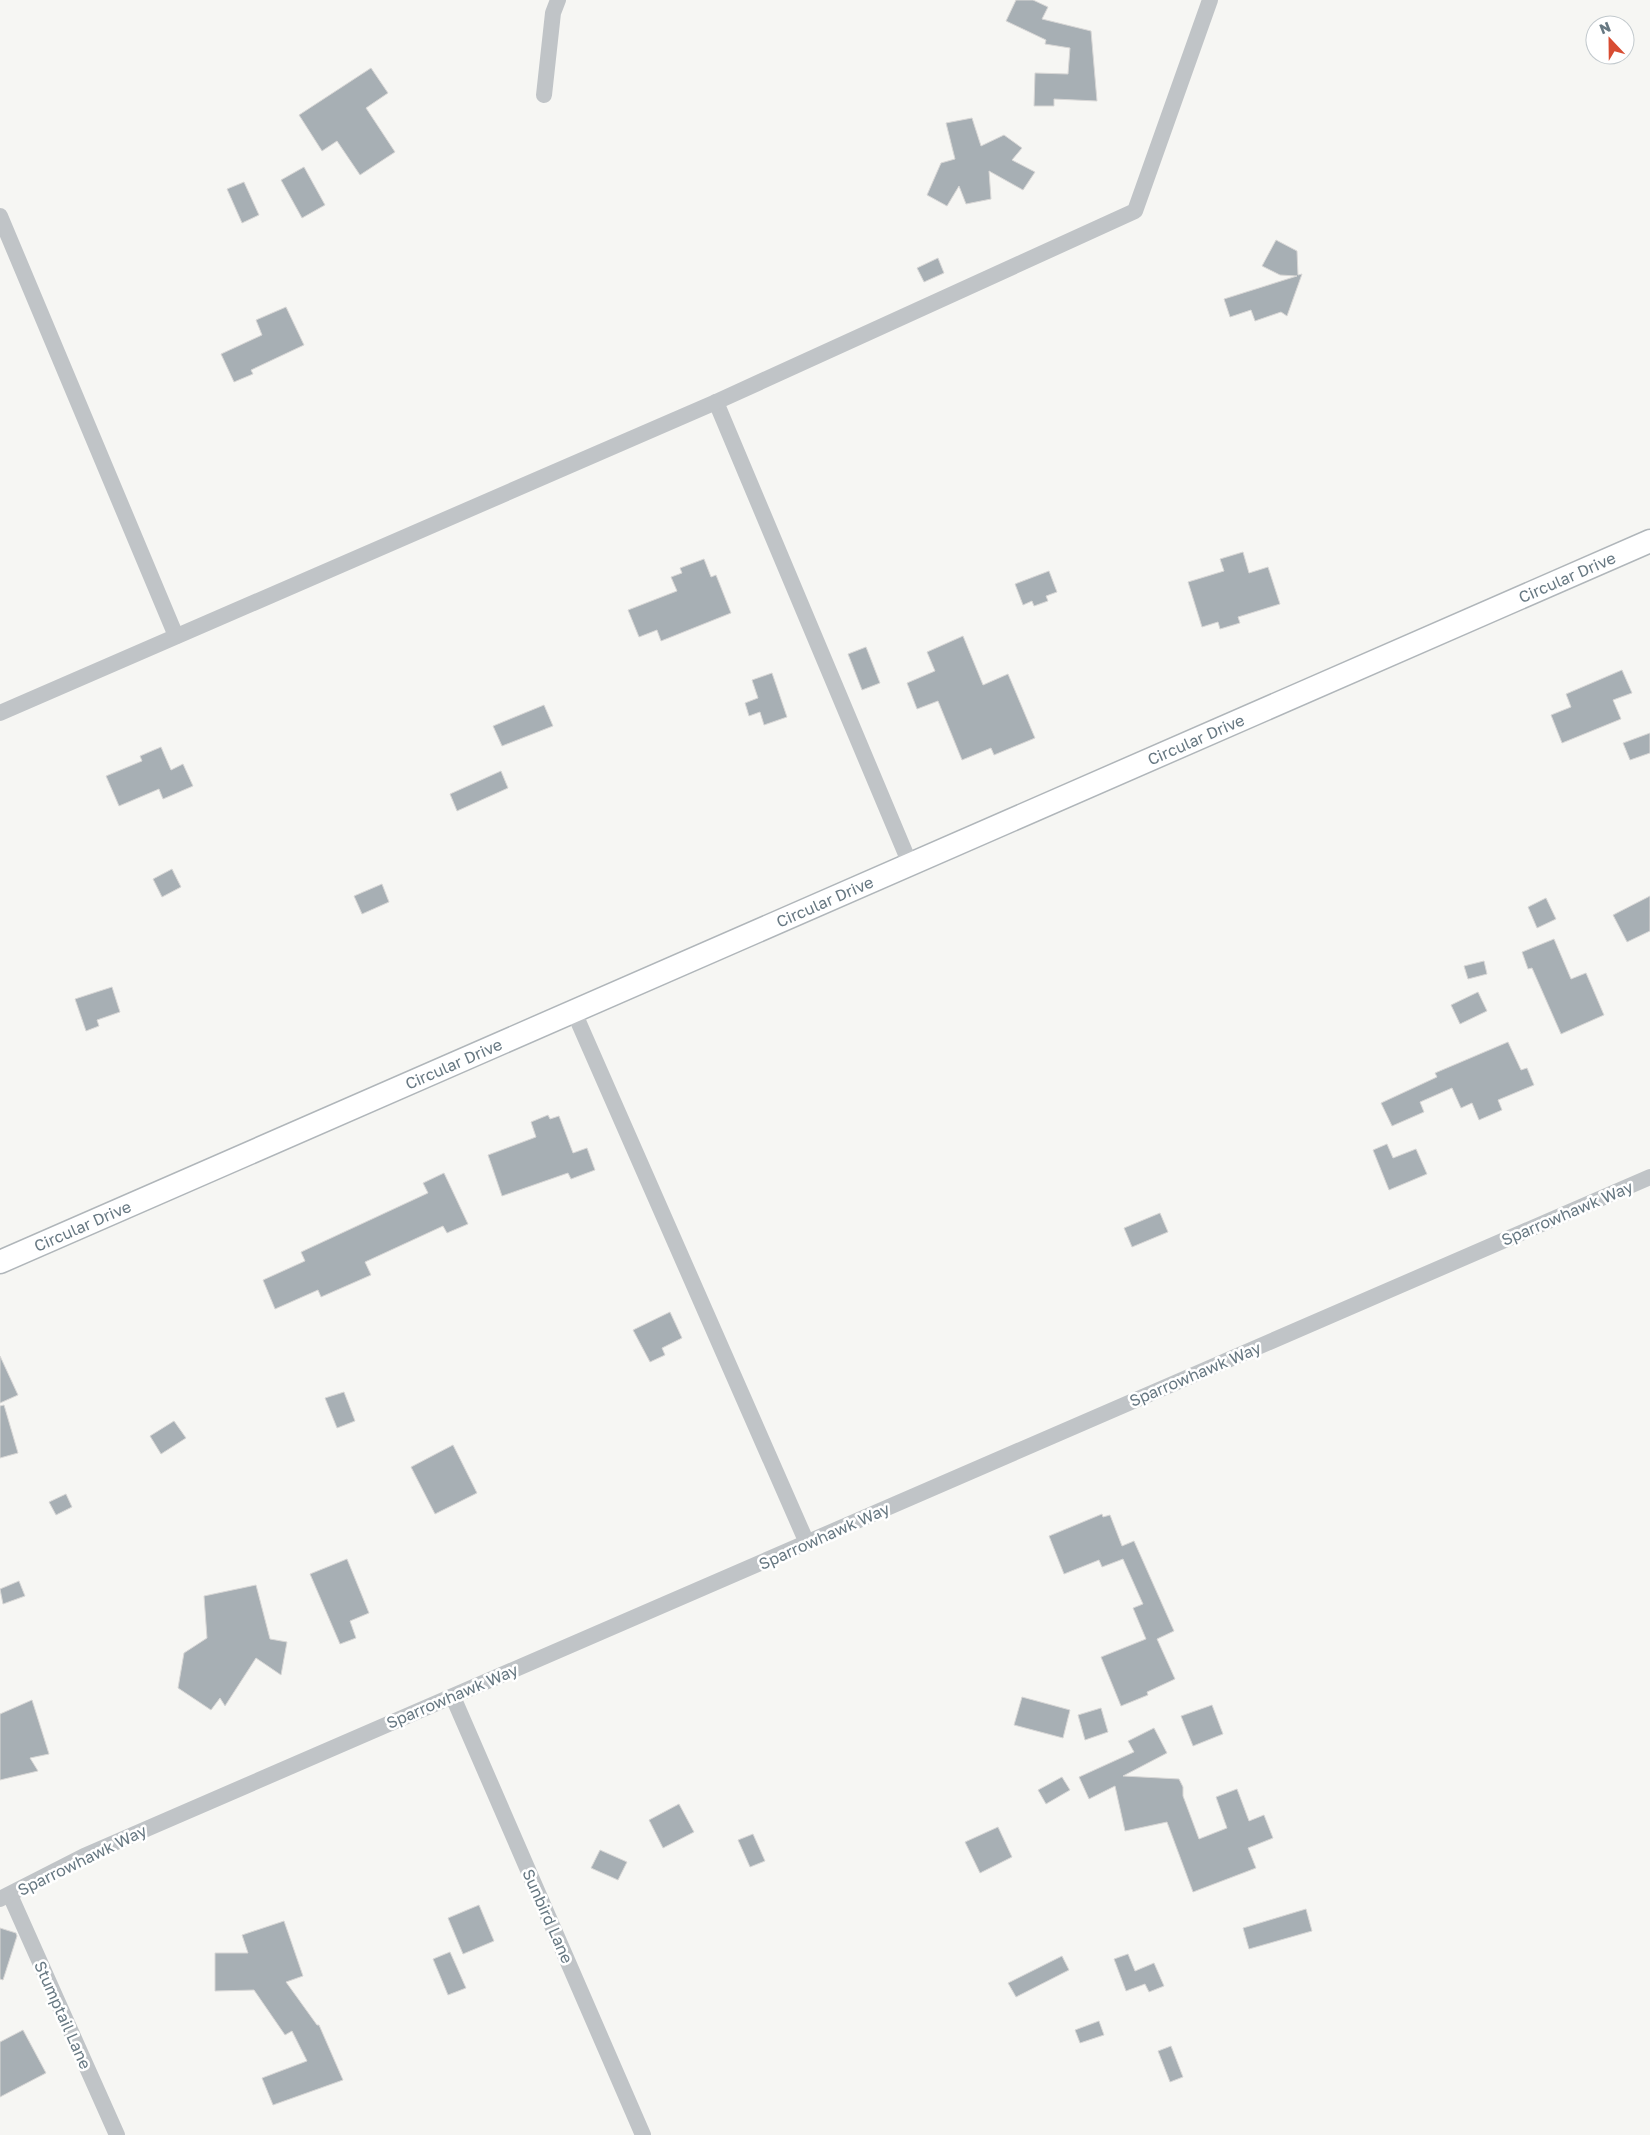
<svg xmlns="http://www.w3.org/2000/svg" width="1650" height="2135" font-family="'Golos Text',sans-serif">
  <rect width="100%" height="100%" fill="#f6f6f3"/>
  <g fill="#a7afb4" stroke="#d8d7d6">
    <polygon points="1016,0 1033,0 1048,7 1042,19 1091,31 1097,101 1054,99 1054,106 1034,106 1035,73 1068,74 1070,48 1045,44 1046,40 1006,21"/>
    <polygon points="371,68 388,93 366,108 395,152 360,175 337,141 322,151 299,115"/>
    <polygon points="972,118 981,146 1004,135 1022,148 1012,160 1035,172 1023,190 989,171 991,199 966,204 959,186 947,206 927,195 941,163 955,159 946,123"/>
    <polygon points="304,167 325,205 302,218 281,180"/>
    <polygon points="244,182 259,215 242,223 227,189"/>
    <polygon points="1276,240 1297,251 1298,275 1302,274 1287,316 1281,312 1255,321 1251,310 1230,317 1224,299 1297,276 1280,275 1262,266"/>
    <polygon points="938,258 944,273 924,282 917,268"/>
    <polygon points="286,307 304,345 251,370 253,374 234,382 221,354 262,335 256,320"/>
    <polygon points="1243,552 1249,573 1268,567 1280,604 1238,617 1240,623 1220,629 1218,622 1202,627 1188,582 1224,571 1220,559"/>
    <polygon points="704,559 711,577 716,575 731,613 661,641 657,630 639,637 628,610 677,591 671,577 682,573 680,568"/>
    <polygon points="1049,571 1057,592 1046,596 1048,601 1034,606 1032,601 1023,605 1015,584"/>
    <polygon points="963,636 983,685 1008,674 1035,738 994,755 991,748 962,760 938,701 917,709 907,683 935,671 927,652"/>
    <polygon points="866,647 880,683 862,690 848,654"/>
    <polygon points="1622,670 1632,693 1613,700 1621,719 1562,743 1551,715 1571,707 1566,694"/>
    <polygon points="772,673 787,717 764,725 760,712 749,716 745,703 758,698 752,680"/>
    <polygon points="544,705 553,726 502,746 493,726"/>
    <polygon points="1650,733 1650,753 1630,760 1623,743"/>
    <polygon points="161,747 171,770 183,764 193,786 163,799 159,789 119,806 106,776 142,761 140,756"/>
    <polygon points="501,771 508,788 457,811 450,794"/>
    <polygon points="172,869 181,887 162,897 153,879"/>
    <polygon points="382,884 389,902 362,914 354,896"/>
    <polygon points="1650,896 1650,931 1627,942 1613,915"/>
    <polygon points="1546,898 1556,919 1537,928 1528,907"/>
    <polygon points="1554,939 1571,979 1586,973 1604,1015 1561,1034 1532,968 1528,969 1522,952"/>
    <polygon points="1484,961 1487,974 1468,979 1464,966"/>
    <polygon points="112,987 120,1012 97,1020 99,1026 86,1031 75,999"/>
    <polygon points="1478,992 1487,1011 1460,1024 1451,1005"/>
    <polygon points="1508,1042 1521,1070 1527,1068 1534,1085 1498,1100 1502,1110 1479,1120 1472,1103 1461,1108 1452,1088 1420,1102 1424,1112 1392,1126 1381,1103 1437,1077 1435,1073"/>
    <polygon points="548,1115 550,1119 559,1116 573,1153 587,1148 595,1170 571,1179 568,1173 502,1196 488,1155 536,1137 531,1122"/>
    <polygon points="1387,1144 1393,1158 1416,1149 1427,1174 1389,1190 1373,1150"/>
    <polygon points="444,1173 468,1224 447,1233 443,1226 365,1262 371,1275 321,1297 318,1290 275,1309 263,1280 305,1261 301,1252 428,1193 423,1183"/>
    <polygon points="1160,1213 1168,1232 1132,1247 1124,1228"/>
    <polygon points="670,1312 682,1338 662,1348 665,1355 650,1362 633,1330"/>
    <polygon points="0,1356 18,1395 0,1403"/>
    <polygon points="344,1392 355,1421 337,1428 325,1398"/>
    <polygon points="4,1405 18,1453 0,1458 0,1406"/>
    <polygon points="174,1421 186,1438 161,1454 150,1436"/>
    <polygon points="453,1445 477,1493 435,1514 411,1467"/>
    <polygon points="66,1494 72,1507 56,1515 49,1502"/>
    <polygon points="1102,1514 1103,1517 1110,1515 1122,1546 1134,1541 1174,1631 1157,1639 1175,1679 1147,1692 1148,1695 1121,1706 1101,1657 1146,1639 1133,1608 1143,1604 1123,1559 1102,1567 1099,1560 1064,1574 1049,1536"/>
    <polygon points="347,1559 369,1613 350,1621 356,1638 340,1644 310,1574"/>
    <polygon points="19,1581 25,1596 3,1604 0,1589"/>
    <polygon points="256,1585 270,1639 287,1642 281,1675 256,1658 225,1706 220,1698 211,1710 178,1688 184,1653 207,1638 204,1596"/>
    <polygon points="1022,1697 1070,1710 1063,1738 1014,1725"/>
    <polygon points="32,1700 49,1754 30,1758 38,1771 0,1780 0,1714"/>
    <polygon points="1212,1705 1223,1734 1193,1746 1181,1716"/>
    <polygon points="1101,1708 1108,1732 1085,1740 1078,1715"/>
    <polygon points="1154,1728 1167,1753 1123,1776 1179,1779 1183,1787 1183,1796 1199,1839 1227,1828 1216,1797 1237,1789 1249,1821 1264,1815 1273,1838 1248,1848 1256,1868 1193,1892 1167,1822 1125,1831 1115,1786 1089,1799 1079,1777 1134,1752 1128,1741"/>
    <polygon points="1062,1777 1070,1790 1046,1804 1038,1790"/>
    <polygon points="679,1804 694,1832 663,1848 649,1820"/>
    <polygon points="998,1827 1012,1857 980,1873 965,1842"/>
    <polygon points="753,1834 765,1861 750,1867 738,1840"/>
    <polygon points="600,1850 627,1862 618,1880 591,1868"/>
    <polygon points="479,1905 494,1941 463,1954 448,1918"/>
    <polygon points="1306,1909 1312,1931 1249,1949 1243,1928"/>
    <polygon points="284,1921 303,1976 286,1982 317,2025 319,2025 343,2080 273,2105 262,2078 307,2061 292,2031 285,2035 254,1990 215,1991 215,1953 248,1953 242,1935"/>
    <polygon points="0,1928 16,1933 17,1936 3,1980 0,1979"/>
    <polygon points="450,1952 466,1988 448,1995 433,1959"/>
    <polygon points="1128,1954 1135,1971 1154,1963 1164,1986 1149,1992 1145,1984 1126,1991 1114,1959"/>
    <polygon points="1062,1956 1069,1970 1016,1997 1008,1983"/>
    <polygon points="1099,2021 1104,2035 1080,2043 1075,2030"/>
    <polygon points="23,2030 46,2073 0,2097 0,2042"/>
    <polygon points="1171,2046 1183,2077 1170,2082 1158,2051"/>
  </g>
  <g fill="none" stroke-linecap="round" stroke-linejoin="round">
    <defs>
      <g id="secondary">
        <path id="s1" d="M0,1262L1650,541"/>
      </g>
    </defs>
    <use href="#secondary" stroke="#b0b6ba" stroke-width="25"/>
    <g stroke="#c0c4c7" stroke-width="16">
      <polyline points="544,95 553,13 558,0"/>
      <polyline points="0,216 176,636"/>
      <polyline points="716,402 910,864"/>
      <polyline points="0,713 716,402 1135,211 1210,0"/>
      <polyline points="574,1012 807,1543"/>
      <polyline points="453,1697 643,2135"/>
      <polyline points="10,1895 117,2135"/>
      <polyline points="0,1899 84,1856 1650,1177"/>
    </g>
    <use href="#secondary" stroke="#fff" stroke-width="22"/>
  </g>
  <g text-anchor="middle" stroke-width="5" stroke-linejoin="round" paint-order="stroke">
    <g font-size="16" fill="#677882" stroke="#fff">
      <text dy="6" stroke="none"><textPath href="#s1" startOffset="1710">Circular Drive</textPath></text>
      <text dy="6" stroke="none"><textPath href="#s1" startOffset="1305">Circular Drive</textPath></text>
      <text dy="6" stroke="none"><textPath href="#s1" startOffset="900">Circular Drive</textPath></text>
      <text dy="6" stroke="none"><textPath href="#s1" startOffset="495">Circular Drive</textPath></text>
      <text transform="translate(1567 1213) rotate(-23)" y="6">Sparrowhawk Way</text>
      <text dy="6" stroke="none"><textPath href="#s1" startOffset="90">Circular Drive</textPath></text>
      <text transform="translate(1195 1374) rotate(-23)" y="6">Sparrowhawk Way</text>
      <text transform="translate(824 1536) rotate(-24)" y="6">Sparrowhawk Way</text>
      <text transform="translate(452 1696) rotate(-23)" y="6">Sparrowhawk Way</text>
      <text transform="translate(82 1860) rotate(-26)" y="6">Sparrowhawk Way</text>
      <text transform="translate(548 1916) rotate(66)" y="6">Sunbird Lane</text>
      <text transform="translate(63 2015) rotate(66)" y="6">Stumptail Lane</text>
    </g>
  </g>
  <g transform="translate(1610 40) rotate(338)"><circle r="24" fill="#ffffff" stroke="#c2c9cd"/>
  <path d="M0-4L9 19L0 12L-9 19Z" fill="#d84c32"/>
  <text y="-8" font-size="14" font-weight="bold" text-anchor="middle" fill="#677882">N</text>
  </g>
</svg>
